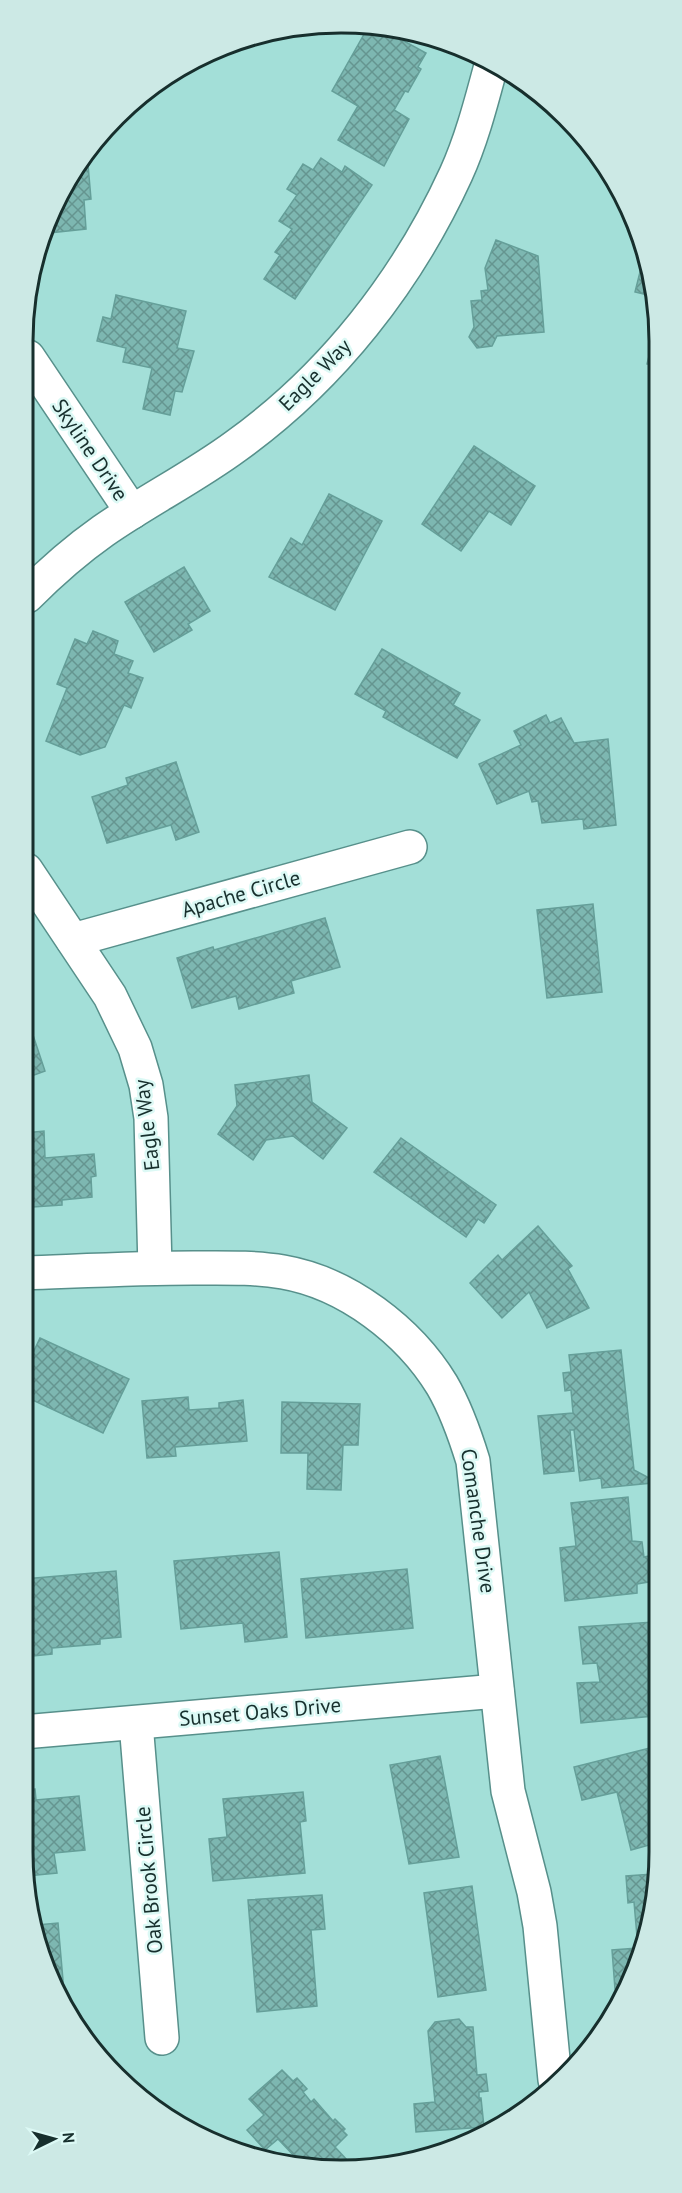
<svg xmlns="http://www.w3.org/2000/svg" width="682" height="2193" font-family="'PT Sans',sans-serif">
  <defs>
    <pattern id="building-cross-hatch" width="8" height="8" patternUnits="userSpaceOnUse" patternTransform="scale(1.5)"><rect width="8" height="8" fill="#7db7b1"/><path d="M0 0l8 8M0 8l8-8" fill="none" stroke="#659590"/></pattern>
  </defs>
  <rect width="100%" height="100%" fill="#a3dfd8"/>
  <g fill="url(#building-cross-hatch)" stroke="#659f99" stroke-width="1.5">
    <polygon points="367,29 382,29 426,53 418,67 421,69 408,92 405,91 394,110 409,119 384,166 338,140 358,106 332,91"/>
    <polygon points="87,153 91,199 84,200 86,229 48,233 76,164"/>
    <polygon points="321,158 342,172 345,166 372,185 295,299 264,279 280,255 275,252 292,229 279,221 297,195 287,189 303,164 313,170"/>
    <polygon points="496,240 538,256 544,332 497,336 492,346 477,348 469,337 474,327 471,301 482,300 481,291 488,290 485,268"/>
    <polygon points="644,256 656,297 635,292"/>
    <polygon points="116,295 186,311 177,348 194,351 182,392 175,391 170,415 143,409 152,368 123,362 126,348 97,341 103,317 111,319"/>
    <polygon points="657,325 657,366 647,364"/>
    <polygon points="474,446 535,486 511,525 489,511 461,551 422,524"/>
    <polygon points="329,494 382,521 335,610 269,577 291,538 302,545"/>
    <polygon points="184,567 210,611 188,624 192,630 154,652 125,602"/>
    <polygon points="93,631 118,641 114,654 133,661 128,673 143,678 131,708 124,705 105,747 80,755 46,741 67,688 57,684 75,639 87,644"/>
    <polygon points="382,649 460,693 453,705 480,720 457,758 383,717 386,711 355,694"/>
    <polygon points="546,715 550,723 561,718 574,743 608,739 616,825 584,829 583,819 542,823 538,801 532,802 529,791 497,804 479,764 521,745 514,731"/>
    <polygon points="176,762 199,832 176,840 171,825 107,843 92,797 128,785 126,778"/>
    <polygon points="593,904 602,992 547,998 537,910"/>
    <polygon points="325,918 340,967 291,981 294,993 239,1009 236,996 192,1008 177,958 213,947 214,950"/>
    <polygon points="26,1014 45,1071 26,1078"/>
    <polygon points="309,1075 312,1102 347,1128 323,1159 293,1136 266,1140 253,1160 218,1134 237,1106 235,1085"/>
    <polygon points="44,1131 45,1158 94,1154 96,1176 91,1177 92,1197 62,1200 62,1205 33,1207 32,1198 25,1199 25,1133"/>
    <polygon points="401,1138 496,1205 484,1223 478,1219 466,1237 374,1172"/>
    <polygon points="538,1226 572,1266 568,1269 589,1308 547,1328 529,1292 502,1318 470,1283 498,1255 502,1260"/>
    <polygon points="40,1338 129,1379 103,1433 24,1396 24,1372"/>
    <polygon points="621,1350 634,1470 651,1479 652,1483 602,1488 601,1478 580,1481 574,1430 570,1430 574,1471 544,1474 538,1416 573,1413 571,1390 565,1391 563,1373 571,1372 569,1355"/>
    <polygon points="188,1397 189,1410 219,1408 219,1403 243,1400 247,1441 175,1447 176,1456 147,1458 142,1401"/>
    <polygon points="282,1402 360,1404 358,1445 343,1445 341,1490 307,1489 308,1453 281,1453"/>
    <polygon points="628,1497 632,1541 642,1542 644,1557 654,1555 654,1581 637,1584 637,1593 565,1601 560,1548 576,1546 571,1503"/>
    <polygon points="279,1552 287,1637 245,1642 243,1623 181,1629 174,1561"/>
    <polygon points="407,1569 413,1628 306,1638 301,1579"/>
    <polygon points="116,1571 121,1637 100,1639 100,1644 52,1648 52,1654 23,1657 24,1579"/>
    <polygon points="654,1622 654,1716 581,1723 577,1683 600,1682 597,1663 583,1664 579,1627"/>
    <polygon points="654,1747 653,1844 631,1850 617,1792 582,1800 574,1767"/>
    <polygon points="440,1756 459,1857 409,1864 390,1765"/>
    <polygon points="35,1789 36,1800 79,1796 85,1850 54,1853 57,1873 27,1876 22,1852 23,1790"/>
    <polygon points="303,1792 306,1821 300,1822 305,1873 213,1881 209,1839 227,1837 223,1799"/>
    <polygon points="653,1874 653,1914 623,1988 615,1989 612,1950 638,1948 634,1902 628,1903 626,1876"/>
    <polygon points="472,1886 486,1990 438,1997 424,1893"/>
    <polygon points="322,1895 325,1929 311,1930 317,2006 257,2012 248,1900"/>
    <polygon points="58,1923 65,2003 47,1974 37,1925"/>
    <polygon points="459,2019 466,2027 473,2027 477,2075 486,2074 488,2091 479,2092 479,2098 481,2098 484,2127 416,2132 414,2104 435,2102 428,2031 435,2022"/>
    <polygon points="282,2070 293,2081 297,2078 307,2089 303,2092 311,2102 314,2099 333,2121 335,2119 345,2129 343,2131 347,2135 335,2147 348,2161 344,2165 300,2168 290,2165 296,2158 278,2139 265,2150 247,2130 264,2115 249,2099"/>
  </g>
  <g fill="none" stroke-linecap="round" stroke-linejoin="round">
    <defs>
      <g id="minor">
        <polyline points="28,357 132,512"/>
        <path d="M27,596C50,573 76,550 103,531C146,501 194,477 236,446C332,377 407,281 456,174C472,139 482,99 492,62"/>
        <polyline points="26,870 110,996 135,1048 146,1085 151,1118 155,1268"/>
        <polyline points="73,940 410,847"/>
        <path d="M25,1273C81,1271 137,1268 193,1268C223,1268 254,1267 283,1272C347,1283 409,1331 442,1385C456,1409 465,1435 473,1461L508,1791L534,1892L540,1926L555,2080"/>
        <polyline points="136,1723 162,2038"/>
        <polyline points="23,1732 497,1691"/>
      </g>
    </defs>
    <use href="#minor" stroke="#57908b" stroke-width="36"/>
    <use href="#minor" stroke="#fff" stroke-width="33"/>
  </g>
  <g text-anchor="middle" stroke-width="5" stroke-linejoin="round" paint-order="stroke">
    <g font-size="21" fill="#172f2d" stroke="#dcf9f5">
      <text transform="translate(315 375) rotate(-45)" y="7">Eagle Way</text>
      <text transform="translate(90 450) rotate(56)" y="7">Skyline Drive</text>
      <text transform="translate(241 894) rotate(-16)" y="7">Apache Circle</text>
      <text transform="translate(147 1125) rotate(-97)" y="7">Eagle Way</text>
      <text transform="translate(478 1521) rotate(82)" y="7">Comanche Drive</text>
      <text transform="translate(260 1712) rotate(-5)" y="7">Sunset Oaks Drive</text>
      <text transform="translate(149 1880) rotate(-95)" y="7">Oak Brook Circle</text>
    </g>
  </g>
  <path d="M0 0H682V2193H0ZM341 33H341A308 308 0 0 1 649 341V1852A308 308 0 0 1 341 2160H341A308 308 0 0 1 33 1852V341A308 308 0 0 1 341 33Z" fill="#cce9e5" fill-rule="evenodd"/>
  <path fill="none" stroke="#172f2d" stroke-width="3" d="M341 33H341A308 308 0 0 1 649 341V1852A308 308 0 0 1 341 2160H341A308 308 0 0 1 33 1852V341A308 308 0 0 1 341 33Z"/>
  <g transform="translate(54 2139) rotate(85)" stroke="#dcf9f5" stroke-width="4.5" paint-order="stroke">
  <path d="M0-4.5L10 22L0 15L-10 22Z" fill="#172f2d"/>
  <text y="-9" font-size="16" font-weight="bold" text-anchor="middle" fill="#172f2d">N</text>
  </g>
</svg>
